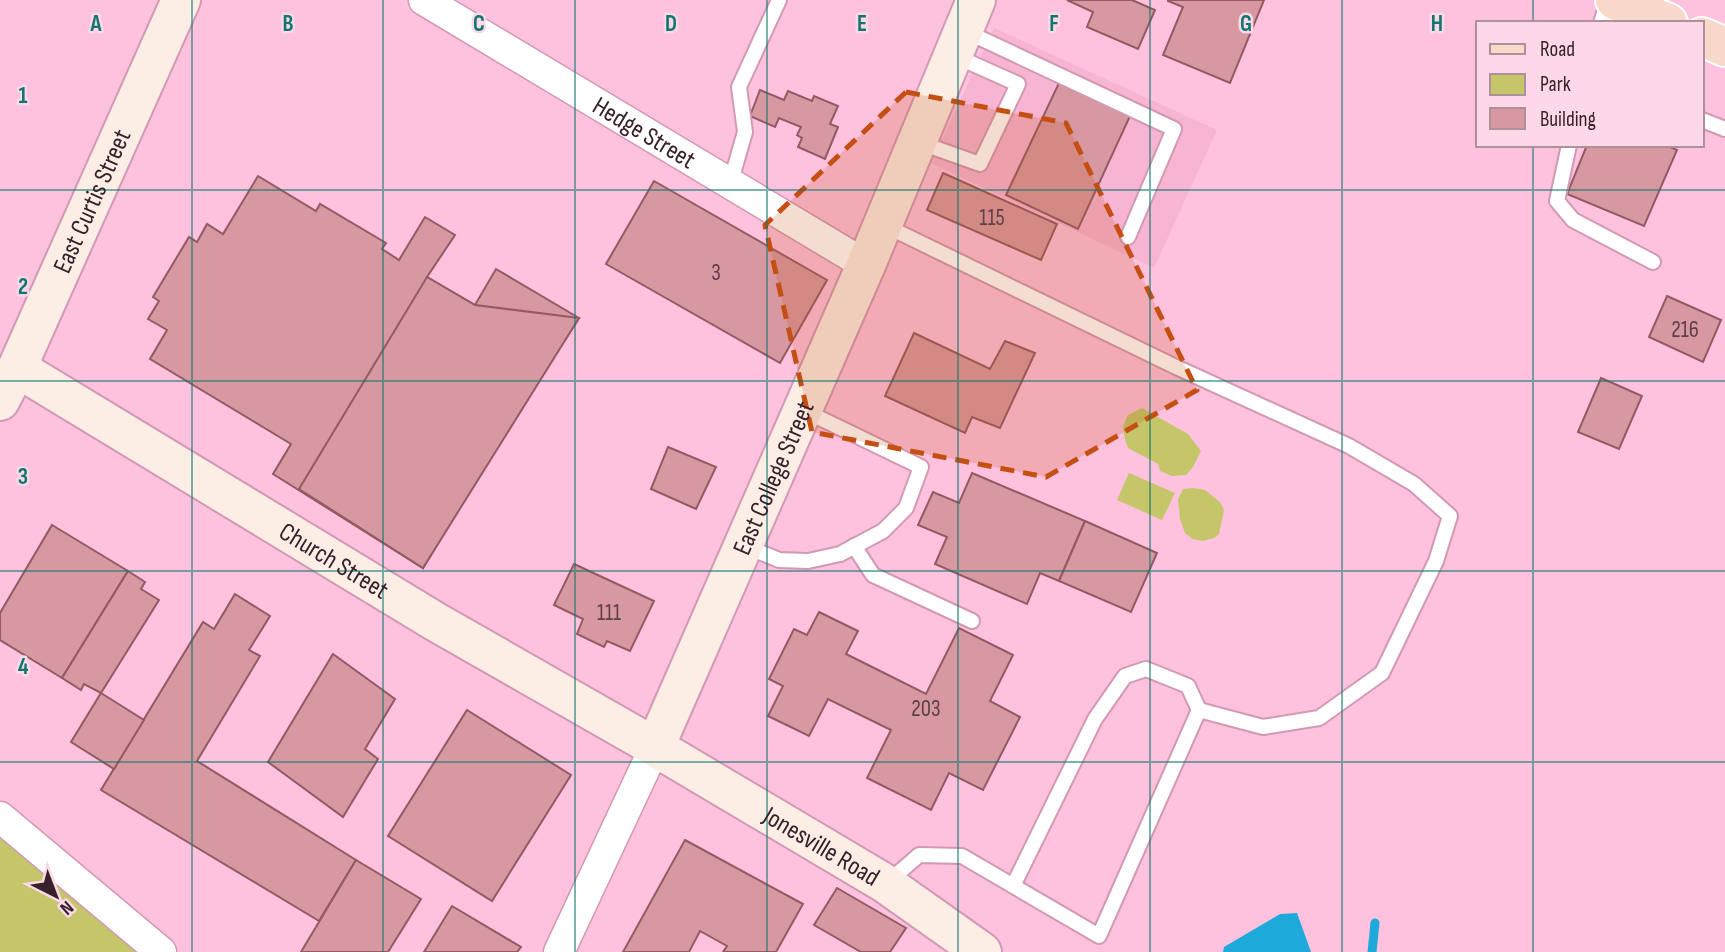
<svg xmlns="http://www.w3.org/2000/svg" width="1725" height="952" font-family="'Sofia Sans Condensed',sans-serif">
  <rect width="100%" height="100%" fill="#fec2de"/>
  <polygon fill="#f7b4d3" points="994,28 1217,130 1154,268 931,163"/>
  <g fill="#c4c669">
    <polygon points="1142,408 1188,434 1201,451 1193,467 1186,475 1172,476 1160,471 1158,464 1128,448 1124,436 1123,426 1128,415"/>
    <polygon points="1129,473 1175,493 1162,520 1117,500"/>
    <polygon points="1193,488 1205,490 1220,502 1224,510 1219,534 1214,538 1202,541 1193,539 1185,533 1180,519 1178,499 1183,489"/>
    <polygon points="0,825 139,952 0,952"/>
  </g>
  <polygon fill="#1ea9db" points="1297,913 1311,952 1223,952 1224,947 1280,914"/>
  <g fill="none" stroke-linecap="round" stroke-linejoin="round">
    <polyline stroke="#1ea9db" stroke-width="9" points="1372,952 1375,923"/>
  </g>
  <g fill="#d798a1" stroke="#935a63" stroke-width="2">
    <polygon points="1067,0 1132,0 1155,10 1138,49 1087,27 1093,12"/>
    <polygon points="1168,0 1264,0 1230,83 1163,55 1183,7 1168,1"/>
    <polygon points="1059,83 1130,116 1078,229 1006,195"/>
    <polygon points="760,90 784,100 788,91 812,101 814,96 838,106 830,124 838,127 825,159 798,147 802,138 797,135 801,127 779,118 775,127 750,116"/>
    <polygon points="1587,145 1666,145 1677,150 1644,226 1567,194"/>
    <polygon points="943,173 1057,224 1041,260 927,210"/>
    <polygon points="258,176 316,211 320,204 386,243 382,249 399,260 425,217 455,235 427,277 475,305 496,269 579,318 487,460 423,568 273,474 291,444 150,359 167,330 148,319 159,301 153,297 189,237 197,242 207,224 223,234"/>
    <polygon points="654,181 827,280 780,363 606,264"/>
    <polygon points="427,277 475,305 579,318 423,568 299,489"/>
    <polygon points="1667,296 1721,320 1703,362 1649,337"/>
    <polygon points="914,333 990,369 1005,341 1035,353 1000,428 972,417 965,433 885,396"/>
    <polygon points="1601,378 1642,396 1619,449 1578,432"/>
    <polygon points="668,447 716,467 696,509 651,489"/>
    <polygon points="972,473 1085,521 1059,581 1040,573 1027,604 935,564 947,537 918,525 933,492 959,503"/>
    <polygon points="1085,521 1157,553 1131,612 1059,581"/>
    <polygon points="52,525 128,571 62,678 0,640 0,613"/>
    <polygon points="574,564 654,601 630,651 607,641 604,647 577,634 583,619 554,605"/>
    <polygon points="128,571 145,582 141,589 159,600 101,693 84,684 81,690 62,678"/>
    <polygon points="235,594 270,616 249,650 260,656 197,761 356,860 319,921 101,790 203,622 214,629"/>
    <polygon points="819,612 858,631 846,654 926,694 959,628 1013,655 990,701 1020,717 983,790 949,773 931,810 867,778 891,730 828,699 809,736 768,716 783,686 769,679 794,629 807,635"/>
    <polygon points="333,654 395,699 365,749 378,759 343,817 268,762"/>
    <polygon points="101,693 144,720 114,769 71,742"/>
    <polygon points="467,710 571,775 492,901 388,836"/>
    <polygon points="685,840 803,904 776,952 723,952 727,946 700,931 689,952 623,952"/>
    <polygon points="356,860 421,899 388,952 301,952"/>
    <polygon points="837,888 906,928 890,952 861,952 814,925"/>
    <polygon points="452,906 521,947 517,952 424,952"/>
  </g>
  <g fill="none" stroke-linecap="round" stroke-linejoin="round">
    <defs>
      <g id="lane">
        <polyline points="1601,23 1608,0"/>
        <polyline points="965,31 1174,129 1128,237"/>
        <polyline points="1702,120 1725,129"/>
        <polyline points="918,142 980,164 1018,84 953,55"/>
        <polyline points="1569,145 1557,201 1573,220 1653,262"/>
        <polyline points="730,184 745,132 739,87 779,0"/>
        <polyline points="884,225 1176,367 1349,446 1414,484 1450,516 1436,561 1382,673 1319,718 1263,727 1199,710"/>
        <polyline points="745,546 779,560 808,561 840,554 883,531 906,508 921,467 803,410"/>
        <polyline points="854,546 873,575 972,621"/>
        <polyline points="887,883 919,855 962,856 1099,936 1199,710 1188,686 1146,669 1125,676 1095,719 1013,886"/>
      </g>
      <g id="street">
        <path id="s1" d="M424,0L866,265"/>
        <polyline points="0,817 161,952"/>
        <polyline points="559,952 655,747"/>
      </g>
      <g id="secondary">
        <path id="s2" d="M17,368L436,622L655,747L886,884L982,952"/>
        <path id="s3" d="M0,401L17,368L181,0"/>
        <path id="s4" d="M655,747L866,265L976,0"/>
      </g>
      <g id="primary">
        <polyline points="1615,0 1668,23"/>
        <polyline points="1702,37 1725,47"/>
      </g>
    </defs>
    <use href="#lane" stroke="#d299b4" stroke-width="18"/>
    <use href="#street" stroke="#d299b4" stroke-width="33"/>
    <use href="#secondary" stroke="#d299b4" stroke-width="42"/>
    <use href="#primary" stroke="#fff" stroke-width="42"/>
    <use href="#lane" stroke="#fff" stroke-width="14"/>
    <use href="#street" stroke="#fff" stroke-width="30"/>
    <use href="#secondary" stroke="#fcede5" stroke-width="38"/>
    <use href="#primary" stroke="#f9daca" stroke-width="38"/>
  </g>
  <path fill="#c54e12" fill-opacity="0.2" stroke="#c54e12" stroke-width="5" stroke-dasharray="14 9" stroke-linejoin="round" d="M906,92L1066,123L1197,390L1046,477L812,432L765,225Z"/>
  <path fill="none" stroke="#0f766e" stroke-width="2" stroke-opacity="0.55" d="M192,0V952M383,0V952M575,0V952M767,0V952M958,0V952M1150,0V952M1342,0V952M1533,0V23M1533,145V952M0,190H1725M0,381H1725M0,571H1725M0,762H1725"/>
  <g text-anchor="middle" stroke-width="5" stroke-linejoin="round" paint-order="stroke">
    <g font-size="23" fill="#5f3f48">
      <text x="992" y="225">115</text>
      <text x="716" y="280">3</text>
      <text x="1685" y="337">216</text>
      <text x="609" y="620">111</text>
      <text x="926" y="716">203</text>
    </g>
    <g font-size="26" fill="#37212b" stroke="#fdd8e8">
      <text dy="9" stroke="none"><textPath href="#s1" startOffset="257">Hedge Street</textPath></text>
      <text dy="9" stroke="none"><textPath href="#s3" startOffset="220">East Curtis Street</textPath></text>
      <text dy="9" stroke="none"><textPath href="#s4" startOffset="294">East College Street</textPath></text>
      <text dy="9" stroke="none"><textPath href="#s2" startOffset="371">Church Street</textPath></text>
      <text dy="9" stroke="none"><textPath href="#s2" startOffset="936">Jonesville Road</textPath></text>
    </g>
  </g>
  <g font-size="23" text-anchor="middle" font-weight="bold" fill="#0f766e" stroke="#fdd8e8" stroke-width="5" stroke-linejoin="round" paint-order="stroke">
    <text x="96" y="31">A</text>
    <text x="288" y="31">B</text>
    <text x="479" y="31">C</text>
    <text x="671" y="31">D</text>
    <text x="862" y="31">E</text>
    <text x="1054" y="31">F</text>
    <text x="1246" y="31">G</text>
    <text x="1437" y="31">H</text>
    <text x="23" y="103">1</text>
    <text x="23" y="294">2</text>
    <text x="23" y="484">3</text>
    <text x="23" y="674">4</text>
  </g>
  <rect x="1476" y="21" width="228" height="126" fill="#fdd8e8" stroke="#ae8f9c" stroke-width="2"/>
  <rect x="1490" y="44" width="35" height="10" fill="#f9daca" stroke="#ae8f9c" stroke-width="2"/>
  <text x="1540" y="56" font-size="21" fill="#37212b">Road</text>
  <rect x="1490" y="74" width="35" height="21" fill="#c4c669" stroke="#ae8f9c" stroke-width="2"/>
  <text x="1540" y="91" font-size="21" fill="#37212b">Park</text>
  <rect x="1490" y="108" width="35" height="21" fill="#d798a1" stroke="#ae8f9c" stroke-width="2"/>
  <text x="1540" y="126" font-size="21" fill="#37212b">Building</text>
  <g transform="translate(56 896) rotate(138)" stroke="#fdd8e8" stroke-width="5" paint-order="stroke">
  <path d="M0-5L12 26L0 18L-12 26Z" fill="#37212b"/>
  <text y="-10" font-size="19" font-weight="bold" text-anchor="middle" fill="#37212b">N</text>
  </g>
</svg>
